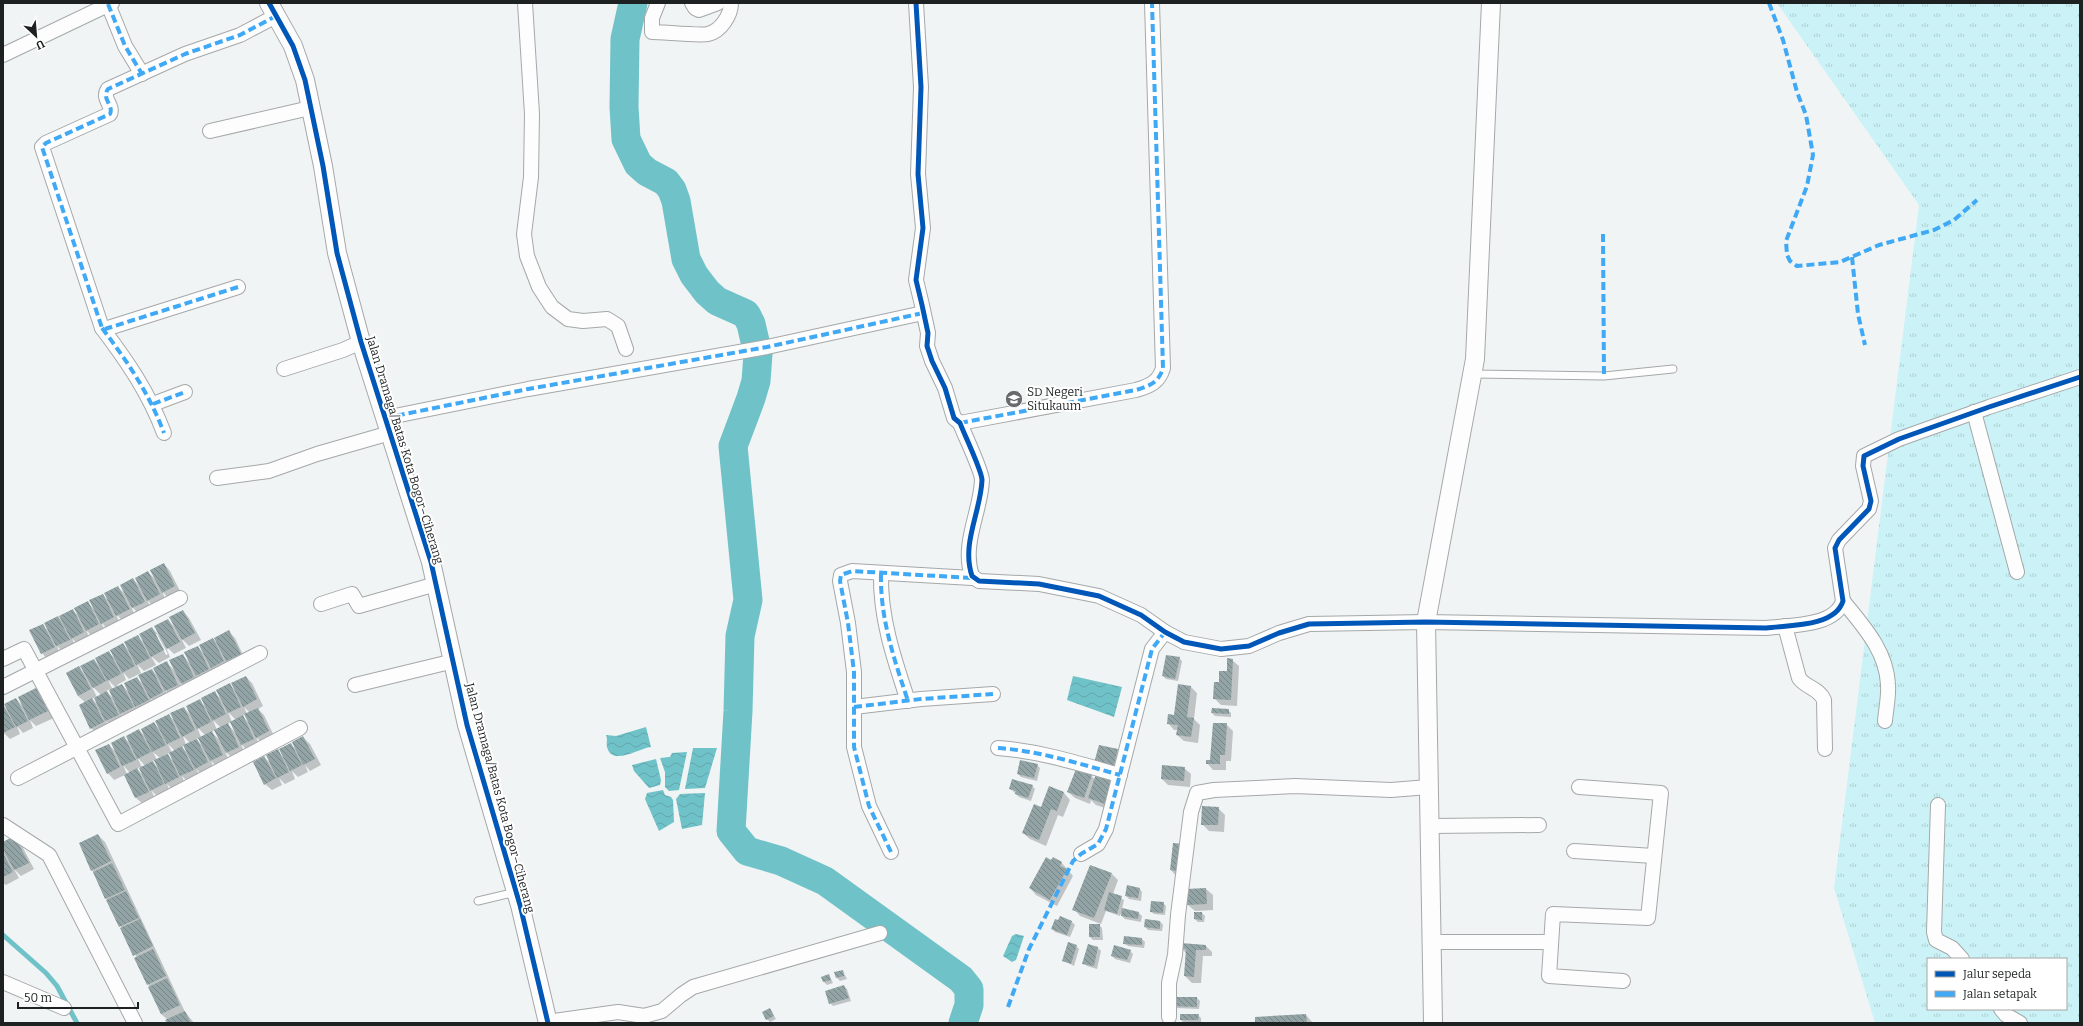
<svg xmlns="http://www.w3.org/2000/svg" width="2083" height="1026" font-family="Bitter,serif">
  <defs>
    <pattern id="grass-tufts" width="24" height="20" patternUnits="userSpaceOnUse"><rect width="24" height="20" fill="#cbf3f7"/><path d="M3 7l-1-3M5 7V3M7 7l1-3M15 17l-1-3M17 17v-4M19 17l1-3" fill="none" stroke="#aed0d3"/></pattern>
    <pattern id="water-waves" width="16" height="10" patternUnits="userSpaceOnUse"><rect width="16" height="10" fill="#70c2c9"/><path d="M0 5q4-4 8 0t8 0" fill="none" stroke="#61a6ac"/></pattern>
    <pattern id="building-back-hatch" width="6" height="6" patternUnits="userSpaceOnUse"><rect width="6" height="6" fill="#92a4a5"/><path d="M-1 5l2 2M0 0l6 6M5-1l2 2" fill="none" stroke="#778586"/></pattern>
  </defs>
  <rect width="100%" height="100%" fill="#f0f4f4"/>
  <path fill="url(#grass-tufts)" fill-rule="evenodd" d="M1777,3H2080V1023H1875L1834,888L1919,205ZM1928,959H2066V1009H1928Z"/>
  <g fill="url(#water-waves)">
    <polygon points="1073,676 1122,687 1114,717 1067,700"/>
    <path d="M646,727L651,747C639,748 612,767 607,747C606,743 608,740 606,735L616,736Z"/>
    <polygon points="693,748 717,748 705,788 685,789"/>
    <polygon points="687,752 679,790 669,791 665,787 665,772 660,758 670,757 672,753"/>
    <polygon points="656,759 661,780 660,785 649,788 634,771 632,765"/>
    <polygon points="663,790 665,795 671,797 673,800 674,822 659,831 645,799 647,793"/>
    <polygon points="705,793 702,825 682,829 676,799 680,794"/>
    <polygon points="1016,934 1024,936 1016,960 1012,962 1003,956 1012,936"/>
  </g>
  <g fill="#0003" fill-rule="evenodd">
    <polygon points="164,564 170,571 181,593 169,599 162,591 166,601 154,607 147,600 151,608 139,614 131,606 135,616 124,622 116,614 120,624 108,630 101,622 105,631 93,637 86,630 90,639 78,645 72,638 75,646 63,652 57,646 60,654 48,660 42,653 43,625 49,632 58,617 64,623 72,610 80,617 87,602 94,609 103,595 110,602 118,587 126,595 133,579 140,586 148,572 156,580"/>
    <path d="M183,611L189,618L201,640L189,646L181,638L186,648L174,654L165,645L170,657L159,663L151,656L156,665L144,671L137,664L141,673L129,679L123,672L126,680L117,685L118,687L122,685L128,691L137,678L143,684L152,670L159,677L166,662L175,671L182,655L190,663L198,647L204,653L213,639L218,644L229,632L235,638L246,661L233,667L227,661L230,668L218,674L212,668L215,676L203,682L196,674L200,684L188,690L179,681L184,691L172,697L165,690L169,699L157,705L151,698L154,707L143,713L136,706L140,714L128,720L121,713L125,721L113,727L106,721L110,729L98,735L91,728L86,703L78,696L67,674L79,668L86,675L94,660L100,666L108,652L115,658L123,644L129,651L137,636L144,643L152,628L161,637L168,620L175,627ZM155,634H157L168,654L166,655ZM108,680L116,688L113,690ZM92,687H93L101,695L97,697ZM110,689L114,699L106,691ZM95,697L99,706L92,699Z"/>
    <polygon points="1179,658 1182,661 1178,681 1166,679 1163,676"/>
    <polygon points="1232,660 1239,666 1237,706 1221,705 1214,698"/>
    <path d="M246,677L252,683L263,706L258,709L264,715L275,738L263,744L256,737L260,746L248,751L241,744L245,754L233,759L225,751L229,761L217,767L211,761L214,769L202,775L196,769L200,776L188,782L182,776L185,784L173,790L167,784L170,791L158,797L151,790L155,798L143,804L136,798L125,775L114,780L108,773L109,745L116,752L124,738L130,743L139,730L145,736L154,723L160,729L169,715L175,722L184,708L192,716L199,700L206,707L214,692L221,699L229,684L235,690ZM244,707L250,713L247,714ZM228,712L236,720L232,722ZM245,714L250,724L242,716ZM213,720L221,728L217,730ZM231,722L235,732L227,724ZM197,727L205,735L201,737ZM215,730L221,741L211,732ZM183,736L190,743L186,745ZM199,738L203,746L196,739ZM168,744L175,751L172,753ZM184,745L188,753L181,747ZM153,752L160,758L157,760ZM170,753L173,761L167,754ZM138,759H139L145,766L142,767ZM155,760L158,768L152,761ZM123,765L130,773L127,774ZM140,767L144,776L137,769Z"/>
    <polygon points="1191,687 1197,693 1194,719 1200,725 1198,743 1184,741 1177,735 1178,730 1174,730 1168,723 1175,716"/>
    <polygon points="36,689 43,696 54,718 36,726 30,720 33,728 23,733 17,726 20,734 10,739 3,732 3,706 9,712 16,699 23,706"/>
    <polygon points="1228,710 1231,713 1231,717 1215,716 1212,713"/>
    <polygon points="1226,724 1233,731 1231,761 1226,761 1226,770 1213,770 1207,763 1211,761"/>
    <polygon points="303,737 310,744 321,765 310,771 305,765 308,772 298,777 292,771 295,779 285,784 279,778 282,785 272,790 265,784 264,757 270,763 277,750 283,757 290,744 296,749"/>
    <polygon points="1117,750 1124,757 1120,774 1096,763"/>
    <polygon points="1037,765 1040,768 1037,781 1021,777 1018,774"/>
    <polygon points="1184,768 1191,774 1190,787 1168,785 1162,779"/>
    <polygon points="1091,776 1096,780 1111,810 1096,805 1091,800 1090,804 1075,798 1068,792"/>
    <polygon points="1032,786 1035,789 1031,801 1019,797 1010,788"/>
    <polygon points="1064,793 1070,800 1063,817 1058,815 1046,846 1030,839 1023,833 1041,808"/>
    <polygon points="1218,808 1225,815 1224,832 1209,831 1202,824"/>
    <polygon points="98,835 105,842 185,1012 194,1023 168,1023 168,1020 161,1014 137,958 92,870"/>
    <polygon points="14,837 21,844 34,869 21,876 14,869 19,878 6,885 3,883 3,851 6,853 3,843"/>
    <polygon points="1174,844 1177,877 1171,870"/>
    <polygon points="1052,861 1061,862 1073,876 1057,906 1036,895 1030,888"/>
    <polygon points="1112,874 1118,880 1113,894 1124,900 1122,909 1139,913 1142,916 1141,922 1125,919 1120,914 1120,916 1106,911 1101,924 1080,916 1074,909"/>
    <polygon points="1139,888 1142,892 1141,901 1129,899 1126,896"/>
    <polygon points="1206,889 1213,895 1213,910 1195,911 1188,905 1187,890"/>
    <polygon points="1163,903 1166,906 1165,915 1154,914 1151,911"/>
    <polygon points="1202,913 1205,916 1204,922 1198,922 1195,919"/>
    <polygon points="1146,920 1160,921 1163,925 1162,931 1148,930 1145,927"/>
    <polygon points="1072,922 1075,925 1070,937 1055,932 1052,929"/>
    <polygon points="1099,925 1102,928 1103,940 1093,940 1090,937"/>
    <polygon points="1142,939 1145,942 1144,948 1128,946 1124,943"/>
    <polygon points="1076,946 1079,949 1074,966 1063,960"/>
    <polygon points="1088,946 1098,948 1101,951 1097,969 1087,966 1084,963"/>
    <polygon points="1206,946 1212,952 1212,956 1203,956 1201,983 1192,983 1185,976 1187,954 1181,948"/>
    <polygon points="1130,951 1133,954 1130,963 1115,959 1112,956"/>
    <polygon points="843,971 847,979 840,981 837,978"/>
    <polygon points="829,975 833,983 827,985 824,982"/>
    <polygon points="844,986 847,989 851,1001 833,1006 830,1003"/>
    <polygon points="1197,998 1200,1001 1199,1009 1176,1008 1173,1005"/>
    <polygon points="770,1009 776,1019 770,1022 767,1019"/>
    <polygon points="1198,1015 1201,1018 1201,1023 1184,1023 1181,1020"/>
    <polygon points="1306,1015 1313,1023 1256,1023"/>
  </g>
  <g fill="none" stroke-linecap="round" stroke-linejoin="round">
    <polyline stroke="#70c2c9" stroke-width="5" points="3,935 46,973 57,986 77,1023"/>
    <polyline stroke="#70c2c9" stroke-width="29" points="633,3 625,39 624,107 626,139 638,164 647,172 666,182 672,190 676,201 686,259 694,275 707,292 717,301 746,314 751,324 758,354 756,381 751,398 733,446 748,600 740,636 738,711 731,831 747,851 781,861 825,881 961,979 969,989 969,1005 963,1023"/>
  </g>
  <g fill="url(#building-back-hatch)">
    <polygon points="164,563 175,586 162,593 150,570"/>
    <polygon points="148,571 160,594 147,601 135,578"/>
    <polygon points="133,578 145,602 132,608 120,585"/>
    <polygon points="118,586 130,609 116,616 104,593"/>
    <polygon points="103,594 114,617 101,624 89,600"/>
    <polygon points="88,601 99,624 86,631 74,608"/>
    <polygon points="73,609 84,632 71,639 59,616"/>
    <polygon points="183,610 195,633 182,640 169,617"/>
    <polygon points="58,616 70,640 56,646 44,623"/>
    <polygon points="168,619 180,642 167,649 154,626"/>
    <polygon points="43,624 55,647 41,654 29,630"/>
    <polygon points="152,627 164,650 151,657 139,634"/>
    <polygon points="229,630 241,654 226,661 214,638"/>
    <polygon points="138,635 150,658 136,665 124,642"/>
    <polygon points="213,638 224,661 211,668 199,645"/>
    <polygon points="123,643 135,666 122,673 110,650"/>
    <polygon points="198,646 209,669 196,676 184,652"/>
    <polygon points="109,651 121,674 107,681 95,658"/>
    <polygon points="183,654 194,677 181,684 169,660"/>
    <polygon points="1166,655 1180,657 1175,679 1162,676"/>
    <polygon points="1227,658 1233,659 1231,700 1213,699 1214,682 1219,682 1219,671 1227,671"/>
    <polygon points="94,659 106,681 93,688 80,666"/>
    <polygon points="167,661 178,685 165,691 153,668"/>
    <polygon points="79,666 91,689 78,696 66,673"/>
    <polygon points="152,669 163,692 150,699 138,675"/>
    <polygon points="246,676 257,699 243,707 231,683"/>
    <polygon points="137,677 149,700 135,707 124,683"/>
    <polygon points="230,683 241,707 228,713 216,690"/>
    <polygon points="122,684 134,707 120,714 109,690"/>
    <polygon points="1178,684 1191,686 1187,717 1194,718 1191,737 1176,735 1178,725 1167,724 1168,714 1174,715"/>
    <polygon points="36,688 48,711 29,720 18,697"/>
    <polygon points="107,691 119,715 105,721 94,698"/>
    <polygon points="215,691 226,714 212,721 201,698"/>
    <polygon points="16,698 28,721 16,727 4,704"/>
    <polygon points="92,698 104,722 90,729 79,705"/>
    <polygon points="200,699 211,722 197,729 186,706"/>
    <polygon points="3,704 15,727 3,733"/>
    <polygon points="184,707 195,730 182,737 170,713"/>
    <polygon points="258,708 269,731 256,738 244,714"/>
    <polygon points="1212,708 1229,709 1229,714 1211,713"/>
    <polygon points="169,714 180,738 167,744 155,721"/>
    <polygon points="243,715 254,739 241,745 230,722"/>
    <polygon points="154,722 166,745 152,752 141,729"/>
    <polygon points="228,723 239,747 226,753 214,730"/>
    <polygon points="1213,723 1227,723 1225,755 1220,755 1220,764 1206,764 1206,760 1210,760"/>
    <polygon points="139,729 151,752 137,759 126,736"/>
    <polygon points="212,731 223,755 210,761 198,738"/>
    <polygon points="124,736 136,760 122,766 111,743"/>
    <polygon points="303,736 315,759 303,765 292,742"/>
    <polygon points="197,739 208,762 195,769 183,745"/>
    <polygon points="291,743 302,765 290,771 279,749"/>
    <polygon points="109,744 120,767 107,774 95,750"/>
    <polygon points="1099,745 1118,749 1113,768 1094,763"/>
    <polygon points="182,746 194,770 180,776 169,753"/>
    <polygon points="278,749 289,772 277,778 266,755"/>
    <polygon points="168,754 179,777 165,784 154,760"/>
    <polygon points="264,756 276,778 264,785 253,762"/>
    <polygon points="1020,760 1038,764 1034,778 1017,774"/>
    <polygon points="153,761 164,784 150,791 139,768"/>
    <polygon points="1162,765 1185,767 1184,781 1161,779"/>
    <polygon points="137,768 149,792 135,798 124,775"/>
    <polygon points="1076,769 1092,775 1084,798 1067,792"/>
    <polygon points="1096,774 1113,780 1105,804 1088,798"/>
    <polygon points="1012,779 1033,785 1028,798 1015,794 1016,791 1009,789"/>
    <polygon points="1049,786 1064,792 1057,811 1051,809 1039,840 1022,833 1034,804 1041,807"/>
    <polygon points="1202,806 1219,807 1218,825 1201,825"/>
    <polygon points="98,834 111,861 91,871 79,843"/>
    <polygon points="14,836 29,863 14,870 3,849 3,842"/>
    <polygon points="1173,843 1185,844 1182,872 1170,870"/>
    <polygon points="3,853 13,872 3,877"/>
    <polygon points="1046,857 1051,860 1053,857 1062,862 1060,866 1067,869 1050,900 1029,888"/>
    <polygon points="112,863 125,890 105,899 93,872"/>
    <polygon points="1090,865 1112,873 1094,918 1072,910"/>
    <polygon points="1127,885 1140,888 1138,898 1125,896"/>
    <polygon points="1206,888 1207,904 1187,905 1186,889"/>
    <polygon points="126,891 139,918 119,927 106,900"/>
    <polygon points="1109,892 1122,896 1117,914 1104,910"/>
    <polygon points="1151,901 1164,902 1163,913 1150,912"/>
    <polygon points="1122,908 1139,912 1138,919 1121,916"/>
    <polygon points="1194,912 1202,912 1202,920 1194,919"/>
    <polygon points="1060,916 1072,921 1067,935 1051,929 1055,919 1058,920"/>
    <polygon points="140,919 153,946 133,956 120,928"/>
    <polygon points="1145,919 1160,921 1160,929 1144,927"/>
    <rect x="1089" y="924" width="11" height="13"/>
    <polygon points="1124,936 1142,938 1142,945 1123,944"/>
    <polygon points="1068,942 1077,945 1071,964 1062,961"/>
    <polygon points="1181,943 1206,945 1206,950 1196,950 1194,977 1184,976 1186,949 1180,949"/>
    <polygon points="1088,944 1098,947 1094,966 1082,964"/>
    <polygon points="1114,945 1131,950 1127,960 1111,956"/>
    <polygon points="153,949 166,976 147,985 134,958"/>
    <polygon points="843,970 844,976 836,978 834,972"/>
    <polygon points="829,974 831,980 823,982 821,977"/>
    <polygon points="167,978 180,1005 161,1014 148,987"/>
    <polygon points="844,985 849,998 829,1004 825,991"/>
    <polygon points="1173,997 1197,997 1197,1007 1172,1006"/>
    <polygon points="770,1008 774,1016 766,1020 762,1012"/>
    <polygon points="185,1011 191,1023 167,1023 165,1020"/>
    <polygon points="1180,1014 1199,1014 1198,1020 1180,1020"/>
    <polygon points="1306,1014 1307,1023 1255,1023 1255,1017"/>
  </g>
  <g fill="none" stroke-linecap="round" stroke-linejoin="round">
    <defs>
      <g id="service">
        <polyline points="1473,374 1604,376 1673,369"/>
        <polyline points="478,901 516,892"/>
      </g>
      <g id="minor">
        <polyline points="525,3 532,114 531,177 524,234 527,256 539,287 552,307 568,319 583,321 607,319 618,326 626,349"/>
        <path d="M658,3L652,18V32C663,32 700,36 708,34C721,31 731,15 731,3"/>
        <polyline points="692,3 695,8 699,10 718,3"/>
        <path d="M916,3L921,87L918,174L923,228L916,280L922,305L928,333L927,346L932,361L945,388L954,418L960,423C964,434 982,471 982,480C981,511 961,544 972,576L979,581L1039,584L1099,596L1141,615L1165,632L1184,642L1221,649L1249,646L1279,633L1309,624L1426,622L1766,628C1789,625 1835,627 1843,601L1835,548L1839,540L1869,509L1871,501L1863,466L1864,456L1899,439L1989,407L2080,377"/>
        <polyline points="108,4 125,46 142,74"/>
        <polyline points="3,55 112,3"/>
        <polyline points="210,131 310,108"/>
        <path d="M238,287L105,329L102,328L42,147L46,143L110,114C114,105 101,99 108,89L185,54L240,35L276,16"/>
        <path d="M102,328C127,361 149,393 164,433"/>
        <polyline points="284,369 343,350 361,342"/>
        <polyline points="153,404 185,392"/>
        <polyline points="1974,412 2017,572"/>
        <polyline points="385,418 528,389 767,347 923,313"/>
        <path d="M960,423L1136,390C1150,386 1159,382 1163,368L1152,3"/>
        <polyline points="217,478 269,471 317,454 390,433"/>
        <path d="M881,574C880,618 894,659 908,701"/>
        <path d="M1843,601C1863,626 1886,650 1888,684C1889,696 1886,709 1885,721"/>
        <polyline points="321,604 352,594 359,606 436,584"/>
        <path d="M1785,626L1799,678C1806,688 1819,688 1824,700L1825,749"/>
        <polyline points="3,659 24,649 118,824 300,728"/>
        <polyline points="355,685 454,661"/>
        <polyline points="3,687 180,598"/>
        <polyline points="854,707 921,699 993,694"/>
        <path d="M998,748C1040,751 1080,764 1120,775"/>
        <polyline points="18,778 260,653"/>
        <polyline points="1579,787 1661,793 1648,918 1553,914 1549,976 1623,981"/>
        <polyline points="1938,805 1934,932 1936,940 1952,948 1962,959"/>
        <polyline points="3,825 49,855 135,1023"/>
        <polyline points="1431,826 1539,825"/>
        <polyline points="1574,851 1654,856"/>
        <polyline points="891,852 869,806 854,747 854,672 848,623 840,581 841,575 852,571 972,578"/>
        <polyline points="1081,854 1098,844 1106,829 1152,649 1165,632"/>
        <polyline points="1431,942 1550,942"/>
        <polyline points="3,982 64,1008"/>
        <polyline points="2001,1009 2006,1015 2020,1023"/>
        <polyline points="1169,1017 1169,983 1175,955 1178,915 1191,812 1197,793 1214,790 1295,786 1391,790 1429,787"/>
        <polyline points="547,1022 618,1012 644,1016 662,1011 681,995 693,987 880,933"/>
      </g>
      <g id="tertiary">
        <polyline points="269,3 293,46 305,80 323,166 337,253 361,342 431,562 467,725 520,905 548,1023"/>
        <polyline points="1433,1023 1426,622 1475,359 1491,3"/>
      </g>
    </defs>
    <use href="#service" stroke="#a5a8a9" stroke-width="9"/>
    <use href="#minor" stroke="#a5a8a9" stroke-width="16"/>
    <use href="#tertiary" stroke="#a5a8a9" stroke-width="20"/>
    <use href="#service" stroke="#fdfdfd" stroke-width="7"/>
    <use href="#minor" stroke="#fdfdfd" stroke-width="14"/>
    <use href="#tertiary" stroke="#fdfdfd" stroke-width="18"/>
    <g stroke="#3fa9f5" stroke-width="4" stroke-dasharray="8 4" stroke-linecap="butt">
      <polyline points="1769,3 1783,40 1797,92 1806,115 1813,155 1807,186 1786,241 1787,255 1790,261 1797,266 1840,262 1879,245 1934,230 1954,220 1977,200"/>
      <polyline points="108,4 125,46 142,74"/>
      <polyline points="1603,234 1604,376"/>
      <polyline points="1852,257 1858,314 1865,345"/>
      <path d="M238,287L105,329L102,328L42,147L46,143L110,114C114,105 101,99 108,89L185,54L240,35L276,16"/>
      <path d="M102,328C127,361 149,393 164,433"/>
      <polyline points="153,404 185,392"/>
      <polyline points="385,418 528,389 767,347 923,313"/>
      <path d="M960,423L1136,390C1150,386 1159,382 1163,368L1152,3"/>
      <path d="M881,574C880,618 894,659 908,701"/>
      <polyline points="854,707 921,699 993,694"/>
      <path d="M998,748C1040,751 1080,764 1120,775"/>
      <polyline points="891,852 869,806 854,747 854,672 848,623 840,581 841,575 852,571 972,578"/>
      <polyline points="1008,1007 1029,949 1073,861 1081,854 1098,844 1106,829 1152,649 1165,632"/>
    </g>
    <defs>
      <g id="cycleway">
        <polyline points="269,3 293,46 305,80 323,166 337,253 361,342 431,562 467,725 520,905 548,1023"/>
        <path d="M916,3L921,87L918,174L923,228L916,280L922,305L928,333L927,346L932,361L945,388L954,418L960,423C964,434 982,471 982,480C981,511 961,544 972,576L979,581L1039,584L1099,596L1141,615L1165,632L1184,642L1221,649L1249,646L1279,633L1309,624L1426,622L1766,628C1789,625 1835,627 1843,601L1835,548L1839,540L1869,509L1871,501L1863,466L1864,456L1899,439L1989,407L2080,377"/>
      </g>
    </defs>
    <use href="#cycleway" stroke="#fff" stroke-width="8"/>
    <use href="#cycleway" stroke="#0057b8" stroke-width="5"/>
  </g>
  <defs>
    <symbol id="school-disc" viewBox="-11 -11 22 22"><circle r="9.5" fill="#686b6b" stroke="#fff"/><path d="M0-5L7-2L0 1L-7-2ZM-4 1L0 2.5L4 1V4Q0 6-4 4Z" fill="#fff"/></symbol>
  </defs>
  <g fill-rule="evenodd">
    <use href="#school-disc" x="1004" y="389" width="20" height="20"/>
  </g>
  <g text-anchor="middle" stroke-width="4" stroke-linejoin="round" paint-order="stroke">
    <g font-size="12" fill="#1e2121" stroke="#fff" text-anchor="start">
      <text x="1027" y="396">SD Negeri<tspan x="1027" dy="14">Situkaum</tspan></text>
    </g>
    <g font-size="12" fill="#1e2121" stroke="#fff">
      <text transform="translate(405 450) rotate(73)" y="4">Jalan Dramaga/Batas Kota Bogor–Ciherang</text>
      <text transform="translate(500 798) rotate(75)" y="4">Jalan Dramaga/Batas Kota Bogor–Ciherang</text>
    </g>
  </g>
  <rect width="2083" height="1026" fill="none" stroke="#1e2121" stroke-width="8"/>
  <rect x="1927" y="958" width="140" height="52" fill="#ffffff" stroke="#a5a6a6"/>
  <rect x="1935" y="971" width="20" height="6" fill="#0057b8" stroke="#a5a6a6"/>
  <text x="1963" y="978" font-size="12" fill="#1e2121">Jalur sepeda</text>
  <rect x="1935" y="991" width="20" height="6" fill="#3fa9f5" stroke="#a5a6a6"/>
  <text x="1963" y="998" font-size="12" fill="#1e2121">Jalan setapak</text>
  <g transform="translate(36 36) rotate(154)" stroke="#ffffff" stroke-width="3" paint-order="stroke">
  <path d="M0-3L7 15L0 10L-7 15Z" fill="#1e2121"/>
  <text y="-6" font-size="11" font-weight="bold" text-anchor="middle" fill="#1e2121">U</text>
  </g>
  <path d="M18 1002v6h120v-6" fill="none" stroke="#1e2121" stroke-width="2"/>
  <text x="24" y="1002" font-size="12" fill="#1e2121" stroke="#ffffff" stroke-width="3" paint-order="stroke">50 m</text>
</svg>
